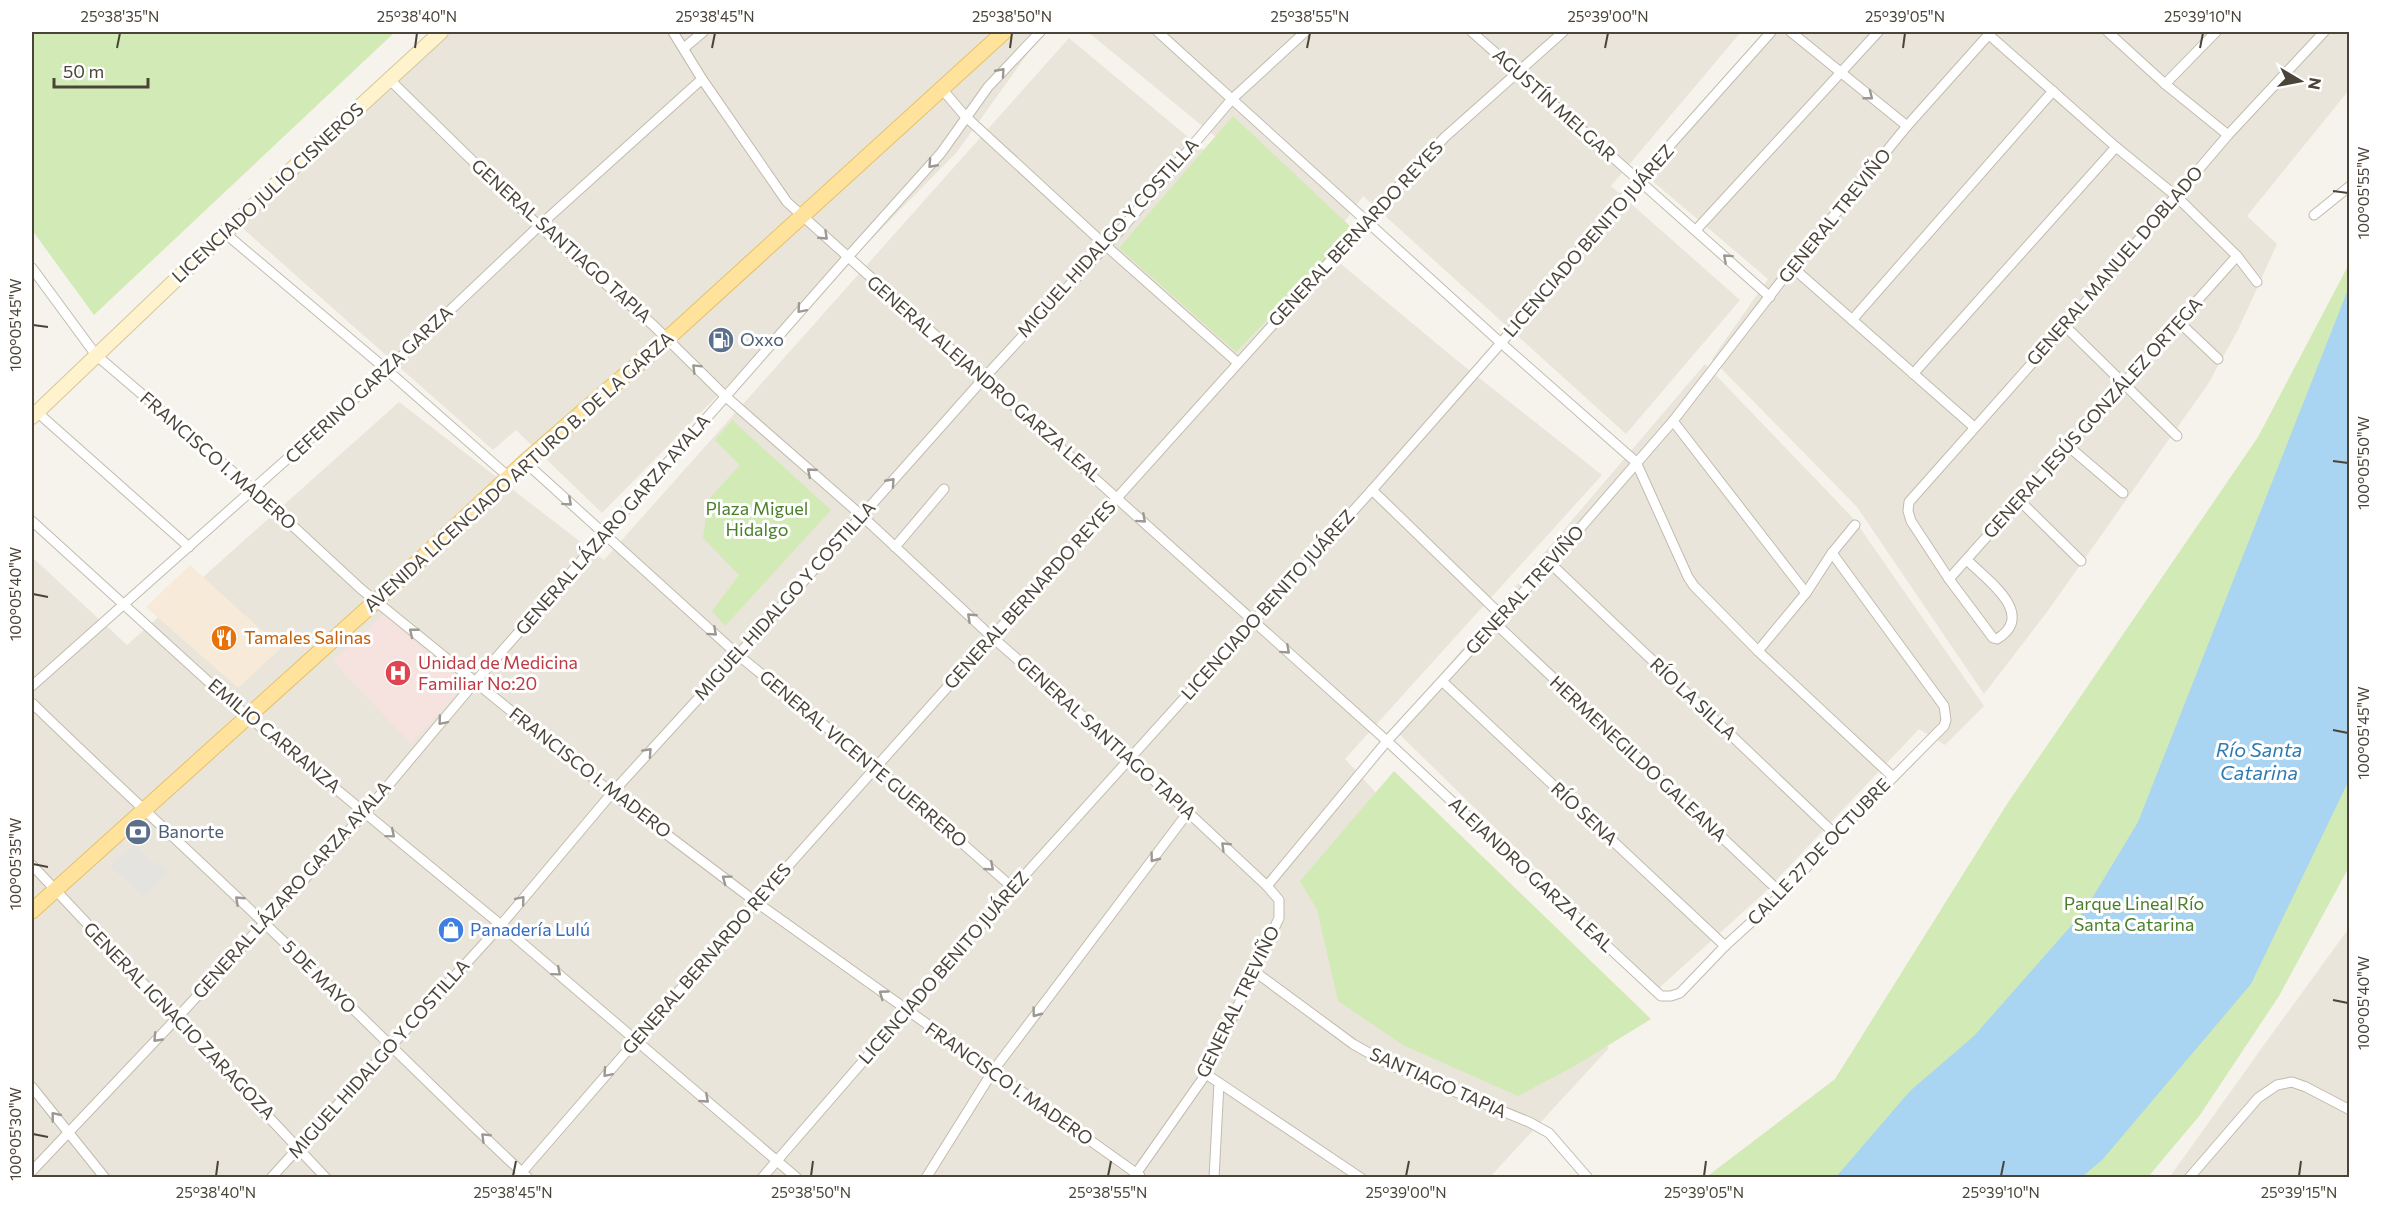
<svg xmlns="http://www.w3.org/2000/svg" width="2381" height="1209" font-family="Commissioner,sans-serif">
  <rect width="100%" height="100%" fill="#f6f3ec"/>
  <g fill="#eae5da">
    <polygon points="447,32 1043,32 957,152 602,513 516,430 493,450 239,225"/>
    <polygon points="1088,32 1741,32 1611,186 1740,300 1626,434 1363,196 1335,235"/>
    <polygon points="1766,32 2349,32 2349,90 2247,216 2277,244 2239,328 2208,384 2047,612 1984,694 1857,507 1712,359 1768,279 1643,173"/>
    <polygon points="1069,38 1454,358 1602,475 1345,759 1609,1048 1490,1177 32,1177 32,557 127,645 399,402 604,560"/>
    <polygon points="1705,364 1853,518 1984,706 1945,745 1919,729 1763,894 1659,988 1394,729"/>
    <polygon points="2349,928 2349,1177 2169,1178 2261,1049"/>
  </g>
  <polygon fill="#f7ead8" points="190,565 281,648 238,688 146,607"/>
  <polygon fill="#f6e3e0" points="384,615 465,685 411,744 333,661"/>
  <g fill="#d2eab5">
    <polygon points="32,32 395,32 94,315 32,230"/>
    <polygon points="1233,116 1354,230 1236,352 1119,248"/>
    <polygon points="2349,264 2349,867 2279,996 2200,1115 2148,1177 1705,1178 1835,1079 2007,804 2258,437"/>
    <polygon points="732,420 831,510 725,626 712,611 739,575 703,538 708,500 740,465 715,440"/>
    <polygon points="1394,771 1651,1019 1573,1067 1518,1096 1403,1045 1338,1001 1317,910 1300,881"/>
  </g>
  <polygon fill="#e5e3e0" points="135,844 154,864 158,862 168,872 144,897 110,866"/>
  <polygon fill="#a9d4f2" points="2349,287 2349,780 2251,984 2103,1159 2082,1177 1836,1177 1910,1091 1974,1036 2085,910 2138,822"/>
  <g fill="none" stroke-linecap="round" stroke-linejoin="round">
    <defs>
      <g id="street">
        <polyline points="673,32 702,79 787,202 1387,741 1661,996 1671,996 1680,993 1725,946 1782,894 1836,835 1944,726 1946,720 1944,706 1832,553"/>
        <polyline points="1158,32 1501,343 1636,462 1688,577 1694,586 1758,651 1893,777"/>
        <polyline points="1472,32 1770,297"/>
        <polyline points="1791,32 1907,126"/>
        <polyline points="2108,32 2165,84 2228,135"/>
        <polyline points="1988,34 2116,147 2176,196 2237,256 2257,282"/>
        <polyline points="684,48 703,32"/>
        <polyline points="389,79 539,226 653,325 725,396 861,515 992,637 1130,758 1267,886"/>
        <polyline points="2165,84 2216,32"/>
        <polyline points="942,89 965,116 1104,244 1238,363"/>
        <polyline points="2314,215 2350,186"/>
        <polyline points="1696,230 1878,32"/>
        <polyline points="226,234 387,370 510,478"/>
        <polyline points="1792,267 1974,427"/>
        <polyline points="32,268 96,355 254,490 361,589 612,793 756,902 1140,1176"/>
        <polyline points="1852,320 2053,91"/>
        <polyline points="2179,322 2218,359"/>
        <polyline points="2065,326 2177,436"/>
        <polyline points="1913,374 2116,147"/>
        <polyline points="37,412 189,547"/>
        <polyline points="1673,421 1806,593"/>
        <polyline points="2068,446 2123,493"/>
        <polyline points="525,462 738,655 877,768 1013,888"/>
        <polyline points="1372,490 1502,616"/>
        <polyline points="2020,501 2081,561"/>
        <polyline points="32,521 233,704 501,925 797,1178"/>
        <polyline points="895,547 944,489"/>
        <path d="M1967,560C1987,580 2037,614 1997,639L1993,638L1949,579L1911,521L1908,511L1909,502L2065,326L2228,135L2324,32"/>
        <polyline points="1550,563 1836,835"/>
        <polyline points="1949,579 2237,256"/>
        <polyline points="1495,623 1782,894"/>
        <polyline points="1758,651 1806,593 1832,553 1855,525"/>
        <polyline points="1443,682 1725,946"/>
        <polyline points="32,686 387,370 539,226 702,79"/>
        <path d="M32,703C108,777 186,848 263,922C352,1006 438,1094 528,1178"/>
        <polyline points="32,865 326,1178"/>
        <polyline points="1254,971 1353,1044 1390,1065 1529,1122 1549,1133 1588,1178"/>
        <polyline points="1206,1074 1361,1178"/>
        <polyline points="32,1087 105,1178"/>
        <polyline points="32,1171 177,1018 365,813 475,682 847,258 941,153 988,87 1040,32"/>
        <polyline points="271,1178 501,925 612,793 738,655 984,378 1123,227 1232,99 1305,32"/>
        <polyline points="517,1178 756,902 992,637 1367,220 1445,137 1563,32"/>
        <polyline points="762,1178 1013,888 1372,490 1501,343 1638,181 1771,32"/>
        <polyline points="926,1178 993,1071 1189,811"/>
        <polyline points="1133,1178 1206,1074 1279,918 1279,900 1267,886 1387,741 1550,563 1673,421 1792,267 1907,126 1991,32"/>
        <polyline points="1214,1178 1219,1083"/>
        <polyline points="2189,1178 2258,1098 2277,1085 2292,1082 2306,1087 2350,1110"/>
      </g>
      <polyline id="secondary" points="32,417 294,167 441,32"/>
      <polyline id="primary" points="32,911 376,601 525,462 667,339 1004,32"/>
    </defs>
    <use href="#street" stroke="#c2bbae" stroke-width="11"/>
    <use href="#secondary" stroke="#d6c79b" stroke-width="16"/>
    <use href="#primary" stroke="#e6c16a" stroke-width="17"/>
    <use href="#street" stroke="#fff" stroke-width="9"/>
    <use href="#secondary" stroke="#fff3cd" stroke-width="14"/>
    <use href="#primary" stroke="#ffe39c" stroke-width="15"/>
  </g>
  <defs><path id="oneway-chevron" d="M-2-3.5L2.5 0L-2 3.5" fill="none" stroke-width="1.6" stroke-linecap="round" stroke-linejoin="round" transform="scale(1.5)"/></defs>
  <g stroke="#9c9892">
    <use href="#oneway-chevron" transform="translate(1001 72) rotate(-48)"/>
    <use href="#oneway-chevron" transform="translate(1869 96) rotate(38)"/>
    <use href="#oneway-chevron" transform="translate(932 164) rotate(132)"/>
    <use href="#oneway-chevron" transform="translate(824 236) rotate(43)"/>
    <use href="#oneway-chevron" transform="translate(1727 258) rotate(-138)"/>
    <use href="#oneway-chevron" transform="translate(801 309) rotate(131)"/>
    <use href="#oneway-chevron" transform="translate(696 368) rotate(-135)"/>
    <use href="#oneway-chevron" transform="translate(811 472) rotate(-139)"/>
    <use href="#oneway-chevron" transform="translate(891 482) rotate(-48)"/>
    <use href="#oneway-chevron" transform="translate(568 502) rotate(42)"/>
    <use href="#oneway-chevron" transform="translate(1142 519) rotate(42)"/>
    <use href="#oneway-chevron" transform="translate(971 617) rotate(-137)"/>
    <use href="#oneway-chevron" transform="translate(413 632) rotate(-141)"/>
    <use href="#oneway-chevron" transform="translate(713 632) rotate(42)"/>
    <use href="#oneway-chevron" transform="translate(1286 650) rotate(42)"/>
    <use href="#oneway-chevron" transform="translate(442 721) rotate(130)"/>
    <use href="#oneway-chevron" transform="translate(648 752) rotate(-47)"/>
    <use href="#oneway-chevron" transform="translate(391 834) rotate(40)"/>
    <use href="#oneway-chevron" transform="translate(1225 846) rotate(-136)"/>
    <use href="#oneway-chevron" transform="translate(1154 858) rotate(127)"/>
    <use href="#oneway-chevron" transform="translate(990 867) rotate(41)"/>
    <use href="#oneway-chevron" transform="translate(726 879) rotate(-143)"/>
    <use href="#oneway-chevron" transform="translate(239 900) rotate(-137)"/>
    <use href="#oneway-chevron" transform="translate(521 900) rotate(-50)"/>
    <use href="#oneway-chevron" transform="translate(557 972) rotate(40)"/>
    <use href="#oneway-chevron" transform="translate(883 994) rotate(-144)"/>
    <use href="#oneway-chevron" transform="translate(1036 1013) rotate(127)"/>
    <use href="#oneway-chevron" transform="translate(157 1038) rotate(134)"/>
    <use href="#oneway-chevron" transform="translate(607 1073) rotate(131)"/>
    <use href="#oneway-chevron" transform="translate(705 1099) rotate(41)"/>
    <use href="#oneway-chevron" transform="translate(55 1116) rotate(-129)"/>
    <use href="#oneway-chevron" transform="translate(485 1137) rotate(-136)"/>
  </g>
  <path fill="none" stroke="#4b4439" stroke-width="2" d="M117,48L120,33M415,48L417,33M712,48L715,33M1010,48L1012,33M1307,48L1310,33M1605,48L1608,33M1903,48L1905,33M2200,48L2203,33M2333,191L2348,193M33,325L48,327M2333,461L2348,463M33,594L48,597M2333,730L2348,733M33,864L48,867M2333,1000L2348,1003M33,1134L48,1137M216,1176L218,1161M513,1176L516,1161M811,1176L813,1161M1108,1176L1111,1161M1406,1176L1409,1161M1704,1176L1706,1161M2001,1176L2004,1161M2299,1176L2301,1161"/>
  <defs>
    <symbol id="fuel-disc" viewBox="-11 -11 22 22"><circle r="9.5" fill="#5c6f8a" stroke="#fff"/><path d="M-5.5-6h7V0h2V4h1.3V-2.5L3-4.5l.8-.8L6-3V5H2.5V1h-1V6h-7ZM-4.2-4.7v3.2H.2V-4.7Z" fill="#fff"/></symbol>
    <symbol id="restaurant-disc" viewBox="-11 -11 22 22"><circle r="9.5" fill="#e8710a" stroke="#fff"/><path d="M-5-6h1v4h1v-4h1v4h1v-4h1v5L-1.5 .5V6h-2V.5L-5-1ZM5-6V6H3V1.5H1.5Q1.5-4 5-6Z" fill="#fff"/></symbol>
    <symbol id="hospital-disc" viewBox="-11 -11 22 22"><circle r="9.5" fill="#e0444e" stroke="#fff"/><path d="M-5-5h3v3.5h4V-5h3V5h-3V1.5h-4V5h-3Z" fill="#fff"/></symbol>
    <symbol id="bank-disc" viewBox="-11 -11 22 22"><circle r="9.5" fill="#5c6f8a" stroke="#fff"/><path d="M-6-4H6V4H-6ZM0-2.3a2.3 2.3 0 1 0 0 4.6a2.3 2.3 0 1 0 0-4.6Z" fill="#fff"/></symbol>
    <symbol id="shop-disc" viewBox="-11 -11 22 22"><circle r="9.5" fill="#3f7fe0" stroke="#fff"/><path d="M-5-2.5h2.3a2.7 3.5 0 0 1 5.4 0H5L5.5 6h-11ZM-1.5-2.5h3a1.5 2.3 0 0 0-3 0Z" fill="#fff"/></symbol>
  </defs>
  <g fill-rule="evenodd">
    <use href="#fuel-disc" x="706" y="325" width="30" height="30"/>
    <use href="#restaurant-disc" x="209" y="623" width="30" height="30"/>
    <use href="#hospital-disc" x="383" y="658" width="30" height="30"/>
    <use href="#bank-disc" x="123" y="817" width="30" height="30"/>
    <use href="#shop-disc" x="436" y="915" width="30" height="30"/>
  </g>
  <g text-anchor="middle" stroke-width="6" stroke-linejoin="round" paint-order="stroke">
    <g font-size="18" fill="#4b4439" stroke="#fff">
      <text transform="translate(1554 105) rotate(42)" y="6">AGUSTÍN MELGAR</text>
      <text transform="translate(268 193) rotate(-43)" y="6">LICENCIADO JULIO CISNEROS</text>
      <text transform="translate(1835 216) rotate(-51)" y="6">GENERAL TREVIÑO</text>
      <text transform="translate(1356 234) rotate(-47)" y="6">GENERAL BERNARDO REYES</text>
      <text transform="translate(1108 238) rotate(-48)" y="6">MIGUEL HIDALGO Y COSTILLA</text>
      <text transform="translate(561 241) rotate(42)" y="6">GENERAL SANTIAGO TAPIA</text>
      <text transform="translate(1589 241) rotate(-49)" y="6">LICENCIADO BENITO JUÁREZ</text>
      <text transform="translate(2115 266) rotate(-49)" y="6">GENERAL MANUEL DOBLADO</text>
      <text transform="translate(984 379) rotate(41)" y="6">GENERAL ALEJANDRO GARZA LEAL</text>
      <text transform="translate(369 385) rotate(-43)" y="6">CEFERINO GARZA GARZA</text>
      <text transform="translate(2093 418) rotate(-48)" y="6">GENERAL JESÚS GONZÁLEZ ORTEGA</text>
      <text transform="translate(218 461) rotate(41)" y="6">FRANCISCO I. MADERO</text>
      <text transform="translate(519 472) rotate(-42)" y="6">AVENIDA LICENCIADO ARTURO B. DE LA GARZA</text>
      <text transform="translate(613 525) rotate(-49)" y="6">GENERAL LÁZARO GARZA AYALA</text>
      <text transform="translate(1525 590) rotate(-48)" y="6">GENERAL TREVIÑO</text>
      <text transform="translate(1030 595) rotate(-48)" y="6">GENERAL BERNARDO REYES</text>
      <text transform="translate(785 601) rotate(-48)" y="6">MIGUEL HIDALGO Y COSTILLA</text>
      <text transform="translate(1268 605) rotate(-48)" y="6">LICENCIADO BENITO JUÁREZ</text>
      <text transform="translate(1693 699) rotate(43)" y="6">RÍO LA SILLA</text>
      <text transform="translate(274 736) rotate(40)" y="6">EMILIO CARRANZA</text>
      <text transform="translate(1106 738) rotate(42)" y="6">GENERAL SANTIAGO TAPIA</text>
      <text transform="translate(863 759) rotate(40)" y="6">GENERAL VICENTE GUERRERO</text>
      <text transform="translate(1638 759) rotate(43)" y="6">HERMENEGILDO GALEANA</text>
      <text transform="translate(590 773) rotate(38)" y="6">FRANCISCO I. MADERO</text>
      <text transform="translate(1584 814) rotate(43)" y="6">RÍO SENA</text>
      <text transform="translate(1819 852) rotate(-46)" y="6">CALLE 27 DE OCTUBRE</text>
      <text transform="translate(1531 875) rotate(43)" y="6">ALEJANDRO GARZA LEAL</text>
      <text transform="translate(292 890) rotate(-48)" y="6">GENERAL LÁZARO GARZA AYALA</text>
      <text transform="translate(707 959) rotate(-49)" y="6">GENERAL BERNARDO REYES</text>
      <text transform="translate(944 968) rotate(-49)" y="6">LICENCIADO BENITO JUÁREZ</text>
      <text transform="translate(319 977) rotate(45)" y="6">5 DE MAYO</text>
      <text transform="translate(1238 1002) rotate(-64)" y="6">GENERAL TREVIÑO</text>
      <text transform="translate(179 1021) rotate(46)" y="6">GENERAL IGNACIO ZARAGOZA</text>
      <text transform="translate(379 1059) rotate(-48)" y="6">MIGUEL HIDALGO Y COSTILLA</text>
      <text transform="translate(1438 1083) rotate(24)" y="6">SANTIAGO TAPIA</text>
      <text transform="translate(1009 1084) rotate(35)" y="6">FRANCISCO I. MADERO</text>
    </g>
    <g font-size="18" fill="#4e5e75" stroke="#fff" text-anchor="start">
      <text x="740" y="346">Oxxo</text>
      <text x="158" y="838">Banorte</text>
    </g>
    <g font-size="18" fill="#4a7f2a" stroke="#fff">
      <text x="757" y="515">Plaza Miguel<tspan x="757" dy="21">Hidalgo</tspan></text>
      <text x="2134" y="910">Parque Lineal Río<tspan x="2134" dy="21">Santa Catarina</tspan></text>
    </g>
    <g font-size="18" fill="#c56008" stroke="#fff" text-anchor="start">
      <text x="244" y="644">Tamales Salinas</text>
    </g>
    <g font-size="18" fill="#be3a42" stroke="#fff" text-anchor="start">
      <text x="418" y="669">Unidad de Medicina<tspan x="418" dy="21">Familiar No:20</tspan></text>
    </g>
    <g font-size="18" fill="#366cbe" stroke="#fff" text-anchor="start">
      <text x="470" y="936">Panadería Lulú</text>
    </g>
    <g font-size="20" font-style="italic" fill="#2e7ab2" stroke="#fff">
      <text x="2259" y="757">Río Santa<tspan x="2259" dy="23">Catarina</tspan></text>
    </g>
  </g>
  <rect width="2381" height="1209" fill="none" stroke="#ffffff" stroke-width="66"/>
  <g transform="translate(2300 81) rotate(100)" stroke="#ffffff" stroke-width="4.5" paint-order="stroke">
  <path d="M0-4.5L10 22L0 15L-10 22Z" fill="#4b4439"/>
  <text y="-9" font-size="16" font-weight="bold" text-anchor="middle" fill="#4b4439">N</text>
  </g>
  <path d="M54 78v9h94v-9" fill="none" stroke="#4b4439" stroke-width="3"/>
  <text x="63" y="78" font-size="18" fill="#4b4439" stroke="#ffffff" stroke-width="4.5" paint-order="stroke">50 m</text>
  <rect x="33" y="33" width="2315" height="1143" fill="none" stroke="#4b4439" stroke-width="2"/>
  <g font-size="15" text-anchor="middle" fill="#4b4439">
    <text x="120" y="22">25°38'35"N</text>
    <text x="417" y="22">25°38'40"N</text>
    <text x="715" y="22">25°38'45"N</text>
    <text x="1012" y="22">25°38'50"N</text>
    <text x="1310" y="22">25°38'55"N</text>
    <text x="1608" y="22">25°39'00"N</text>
    <text x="1905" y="22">25°39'05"N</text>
    <text x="2203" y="22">25°39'10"N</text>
    <text transform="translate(2364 193) rotate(-90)" y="5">100°05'55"W</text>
    <text transform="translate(16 325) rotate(-90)" y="5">100°05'45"W</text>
    <text transform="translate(2364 463) rotate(-90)" y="5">100°05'50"W</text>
    <text transform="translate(16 594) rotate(-90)" y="5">100°05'40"W</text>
    <text transform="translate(2364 733) rotate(-90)" y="5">100°05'45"W</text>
    <text transform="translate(16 864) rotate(-90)" y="5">100°05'35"W</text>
    <text transform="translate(2364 1003) rotate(-90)" y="5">100°05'40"W</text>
    <text transform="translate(16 1134) rotate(-90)" y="5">100°05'30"W</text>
    <text x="216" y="1198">25°38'40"N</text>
    <text x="513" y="1198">25°38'45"N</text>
    <text x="811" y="1198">25°38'50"N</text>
    <text x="1108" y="1198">25°38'55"N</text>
    <text x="1406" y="1198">25°39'00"N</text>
    <text x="1704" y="1198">25°39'05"N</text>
    <text x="2001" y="1198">25°39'10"N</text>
    <text x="2299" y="1198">25°39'15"N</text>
  </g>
</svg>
